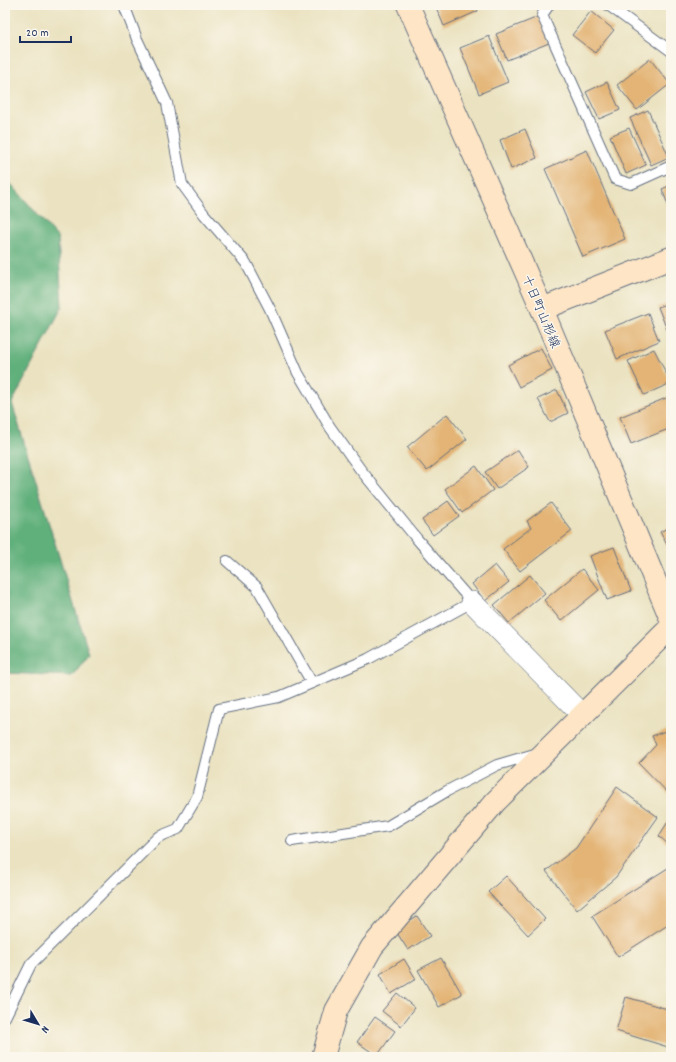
<svg xmlns="http://www.w3.org/2000/svg" width="676" height="1062" font-family="Dekko,'Klee One',sans-serif">
  <rect width="100%" height="100%" fill="#fbf7ec"/>
  <filter id="ink" filterUnits="userSpaceOnUse"><feTurbulence type="fractalNoise" baseFrequency=".025" numOctaves="2"/><feDisplacementMap in="SourceGraphic" scale="8" xChannelSelector="R" yChannelSelector="G"/><feConvolveMatrix kernelMatrix="1 2 1 2 8 2 1 2 1" color-interpolation-filters="sRGB"/></filter>
  <filter id="wash" filterUnits="userSpaceOnUse"><feTurbulence type="fractalNoise" baseFrequency=".012" numOctaves="4" result="noise"/><feDisplacementMap in="SourceGraphic" scale="16" xChannelSelector="R" yChannelSelector="G"/><feGaussianBlur stdDeviation="0.9" result="paint"/><feColorMatrix in="noise" values="0 0 0 0 0 0 0 0 0 0 0 0 0 0 0 0 0 1.4 0 .05"/><feComposite in="paint" operator="in"/></filter>
  <g filter="url(#wash)">
    <rect width="100%" height="100%" fill="#eae2c0"/>
    <polygon fill="#61b07c" stroke="#3e706d" points="5,177 58,238 62,307 12,403 89,654 72,676 5,673"/>
    <g id="blocks">
      <g fill="#e3b474">
        <polygon points="435,5 476,5 478,11 444,26"/>
        <polygon points="591,11 614,30 595,53 572,35"/>
        <polygon points="538,17 549,43 507,60 496,34"/>
        <polygon points="489,36 508,82 479,94 460,48"/>
        <polygon points="650,59 670,84 637,110 617,85"/>
        <polygon points="607,82 620,110 599,119 586,92"/>
        <polygon points="648,110 669,157 651,165 630,118"/>
        <polygon points="629,128 646,165 626,174 610,136"/>
        <polygon points="525,129 537,158 511,169 500,140"/>
        <polygon points="587,150 625,239 583,257 545,169"/>
        <polygon points="671,185 671,213 662,189"/>
        <polygon points="671,302 671,340 658,307"/>
        <polygon points="648,313 659,341 617,359 605,330"/>
        <polygon points="541,348 552,370 519,387 508,365"/>
        <polygon points="654,349 671,383 644,395 628,361"/>
        <polygon points="557,390 568,413 550,422 538,399"/>
        <polygon points="671,396 671,428 631,444 620,417"/>
        <polygon points="447,414 467,439 427,471 407,447"/>
        <polygon points="518,450 529,467 497,489 485,472"/>
        <polygon points="476,466 493,490 462,513 445,489"/>
        <polygon points="448,501 459,516 433,535 422,520"/>
        <polygon points="551,503 572,531 520,571 503,549 531,528 527,521"/>
        <polygon points="671,526 671,552 660,532"/>
        <polygon points="614,547 631,591 607,600 590,556"/>
        <polygon points="495,565 509,582 485,601 472,584"/>
        <polygon points="582,569 599,590 561,621 544,600"/>
        <polygon points="530,575 545,593 509,623 494,605"/>
        <polygon points="671,729 671,796 639,763 656,745 652,736"/>
        <polygon points="617,787 658,817 616,877 577,910 546,871 576,848"/>
        <polygon points="671,817 671,845 670,846 659,836"/>
        <polygon points="671,866 671,923 618,957 592,916"/>
        <polygon points="506,876 545,919 528,935 488,892"/>
        <polygon points="417,916 430,936 408,950 395,930"/>
        <polygon points="441,958 462,994 439,1007 418,970"/>
        <polygon points="404,959 416,979 391,994 380,974"/>
        <polygon points="397,993 415,1008 401,1026 382,1011"/>
        <polygon points="626,997 671,1010 671,1037 668,1047 616,1031"/>
        <polygon points="375,1017 395,1031 377,1056 357,1042"/>
      </g>
    </g>
  </g>
  <g filter="url(#ink)">
    <use href="#blocks" fill-opacity="0" stroke="#636e80" stroke-width="1"/>
    <g fill="none" stroke-linecap="round" stroke-linejoin="round">
      <defs>
        <g id="lane">
          <polyline points="549,5 542,15 615,179 631,184 671,166"/>
          <polyline points="608,5 671,51"/>
          <polyline points="227,561 257,587 312,683"/>
          <polyline points="292,841 388,826 447,791 497,765 538,753"/>
          <polyline points="5,1017 31,964 158,837 178,829 197,797 219,709 279,697 312,683 368,659 472,602 417,539 360,469 330,427 298,373 270,309 246,263 204,214 182,184 167,103 137,39 124,5"/>
        </g>
        <polyline id="street" points="472,602 582,715"/>
        <g id="secondary">
          <polyline points="408,5 542,309 671,619"/>
          <polyline points="542,309 671,258"/>
          <polyline points="323,1057 336,1011 372,947 495,802 671,627"/>
        </g>
      </defs>
      <use href="#lane" stroke="#636e80" stroke-width="12"/>
      <use href="#street" stroke="#636e80" stroke-width="22"/>
      <use href="#secondary" stroke="#636e80" stroke-width="24"/>
      <use href="#lane" stroke="#fff" stroke-width="10"/>
      <use href="#street" stroke="#fff" stroke-width="21"/>
      <use href="#secondary" stroke="#fde5c5" stroke-width="22"/>
    </g>
  </g>
  <g text-anchor="middle" stroke-width="3" stroke-linejoin="round" paint-order="stroke">
    <g font-size="13" fill="#1b2f5e" stroke="#fbf7ec">
      <text transform="translate(542 311) rotate(67)" y="5">十日町山形線</text>
    </g>
  </g>
  <rect width="676" height="1062" fill="none" stroke="#fbf7ec" stroke-width="20"/>
  <g transform="translate(38 1024) rotate(128)" stroke="#fbf7ec" stroke-width="3" paint-order="stroke">
  <path d="M0-3L7 15L0 10L-7 15Z" fill="#1b2f5e"/>
  <text y="-6" font-size="11" font-weight="bold" text-anchor="middle" fill="#1b2f5e">N</text>
  </g>
  <path d="M20 36v6h51v-6" fill="none" stroke="#1b2f5e" stroke-width="2"/>
  <text x="26" y="36" font-size="12" fill="#1b2f5e" stroke="#fbf7ec" stroke-width="3" paint-order="stroke">20 m</text>
</svg>
